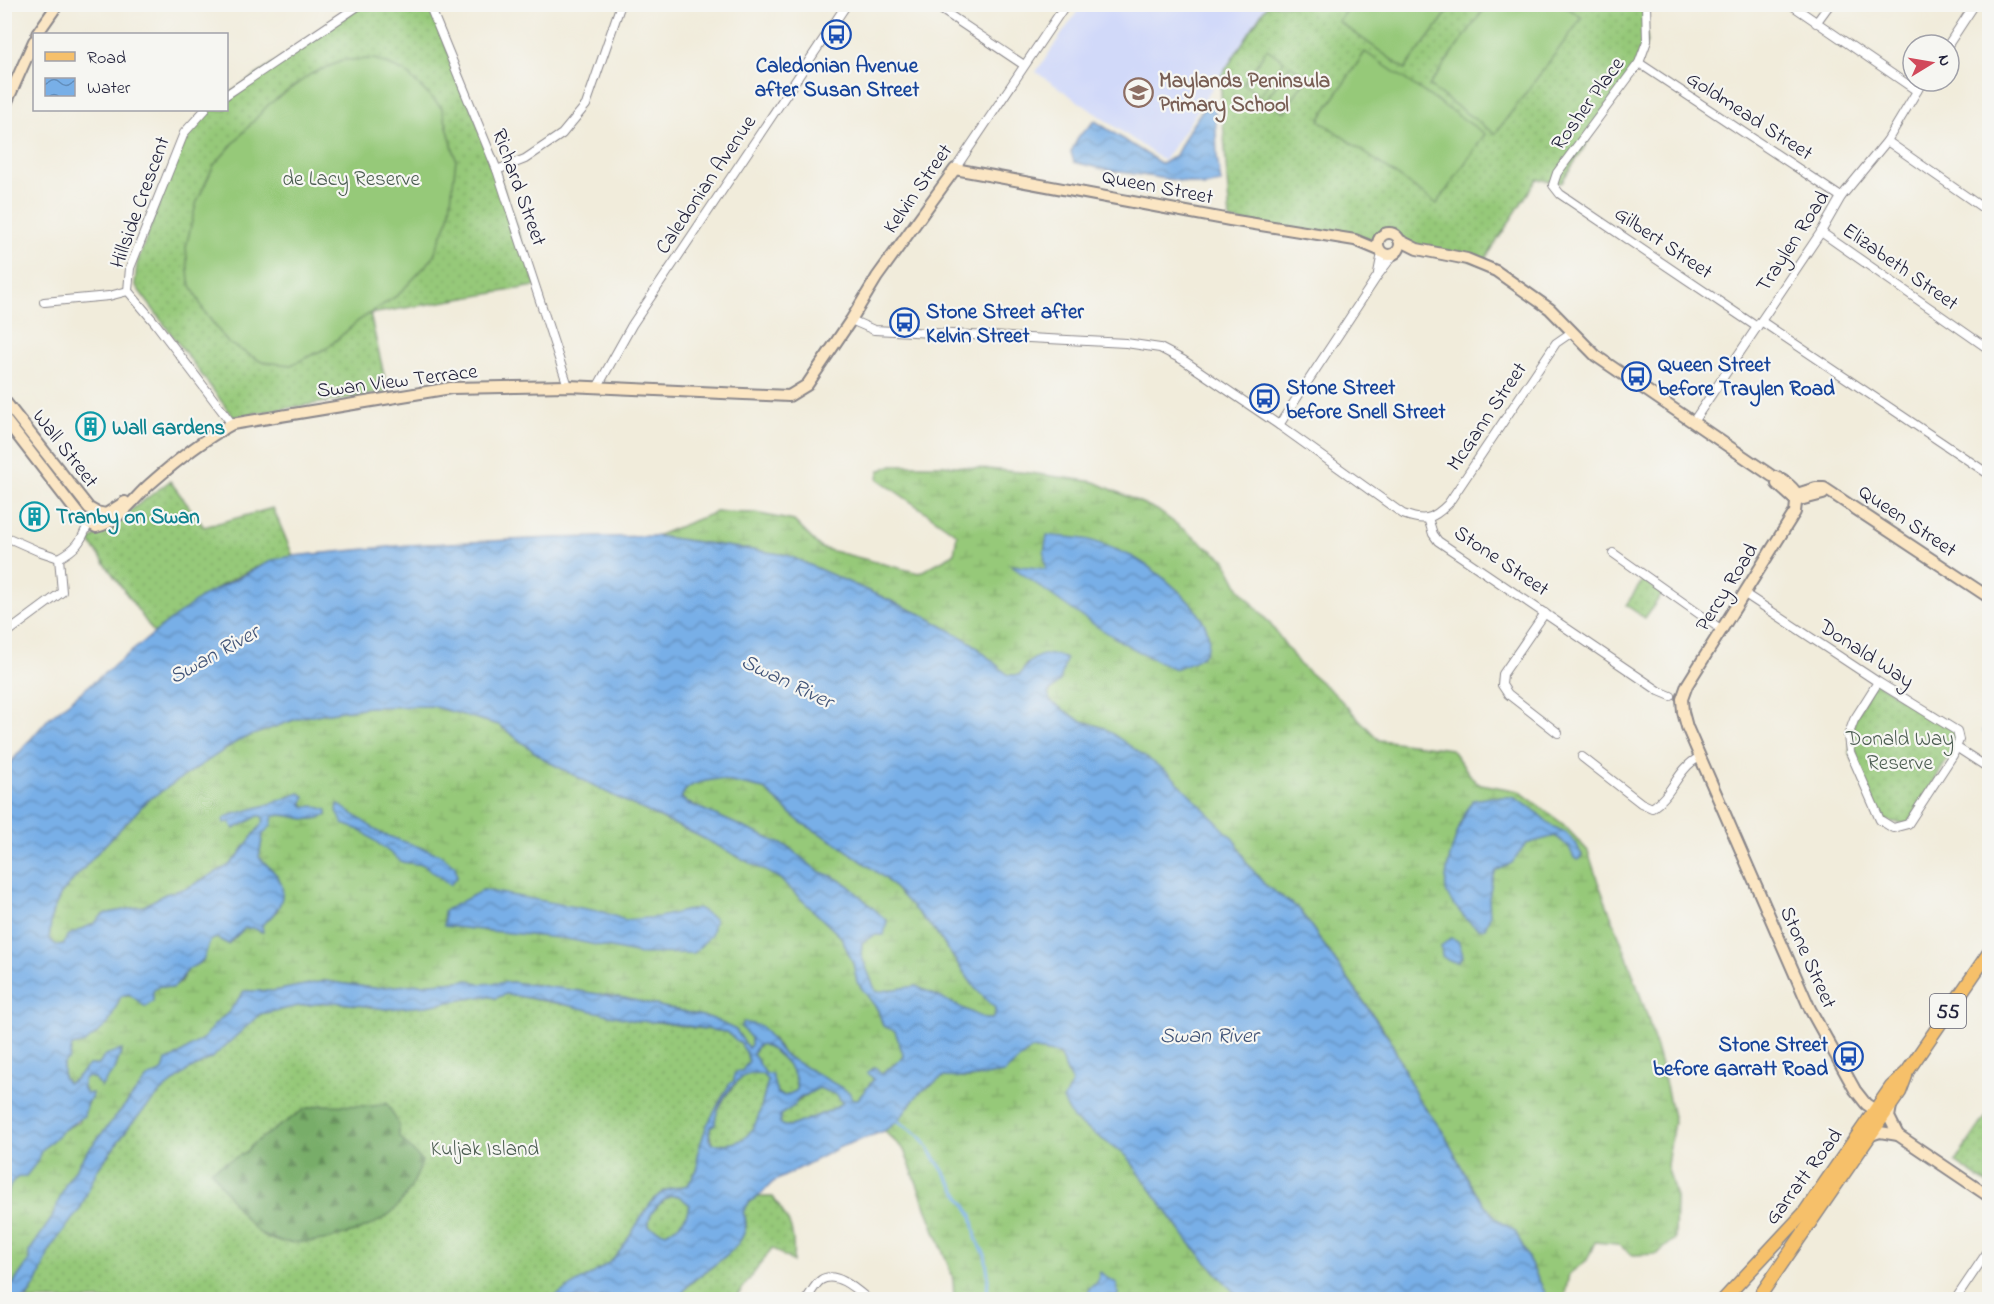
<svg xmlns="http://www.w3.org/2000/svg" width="1994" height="1304" font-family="'Indie Flower',sans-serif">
  <defs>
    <pattern id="grass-dots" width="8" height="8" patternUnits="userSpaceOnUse" patternTransform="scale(1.5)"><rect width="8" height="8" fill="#96c979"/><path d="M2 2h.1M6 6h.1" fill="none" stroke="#81ac6a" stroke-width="1.8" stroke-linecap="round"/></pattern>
    <pattern id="forest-firs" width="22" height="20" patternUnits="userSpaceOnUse" patternTransform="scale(1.5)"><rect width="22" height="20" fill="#78ad69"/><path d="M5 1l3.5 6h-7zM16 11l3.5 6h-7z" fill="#628c58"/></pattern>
    <pattern id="wetland-marsh" width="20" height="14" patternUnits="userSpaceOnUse" patternTransform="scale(1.5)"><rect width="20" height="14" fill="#96c979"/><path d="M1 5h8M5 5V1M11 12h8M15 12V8" fill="none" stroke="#81ac6a"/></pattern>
    <pattern id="water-waves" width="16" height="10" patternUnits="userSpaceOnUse" patternTransform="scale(1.5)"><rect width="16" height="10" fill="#78afe7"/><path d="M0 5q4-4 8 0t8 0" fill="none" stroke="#628ebc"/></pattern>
  </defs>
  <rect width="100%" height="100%" fill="#f6f6f2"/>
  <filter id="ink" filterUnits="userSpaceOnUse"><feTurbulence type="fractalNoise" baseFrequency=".0167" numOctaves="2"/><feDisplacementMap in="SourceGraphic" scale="12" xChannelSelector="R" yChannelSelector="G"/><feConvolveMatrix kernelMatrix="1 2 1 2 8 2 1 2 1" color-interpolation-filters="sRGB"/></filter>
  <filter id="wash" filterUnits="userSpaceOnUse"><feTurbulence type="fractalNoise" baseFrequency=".008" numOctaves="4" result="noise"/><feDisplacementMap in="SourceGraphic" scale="24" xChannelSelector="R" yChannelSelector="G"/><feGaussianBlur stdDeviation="1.35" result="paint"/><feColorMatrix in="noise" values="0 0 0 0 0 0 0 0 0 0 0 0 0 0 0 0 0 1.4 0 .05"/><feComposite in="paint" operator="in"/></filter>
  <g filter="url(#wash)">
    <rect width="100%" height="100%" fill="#f1ecdb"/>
    <polygon fill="#d1d9f9" points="1082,5 1267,5 1164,161 1036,72"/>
    <g fill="url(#grass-dots)" stroke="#5c765a" stroke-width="1.5">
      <polygon points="361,5 429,5 497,170 536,286 370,314 388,392 233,417 135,285 137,263 185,134 205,110 226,110 227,95"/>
      <polygon points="1267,5 1646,5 1647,41 1639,63 1561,183 1537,179 1482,264 1467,259 1399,247 1394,229 1380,238 1355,240 1230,220 1220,78"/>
      <path d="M170,481L204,527L273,508L293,556C241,566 195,602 154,633L89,541Z"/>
      <polygon points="1643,580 1662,594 1645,618 1626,605"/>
      <polygon points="1874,682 1957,731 1959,740 1908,824 1880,820 1850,752 1854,720"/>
      <path d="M506,994L675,1025L726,1032L740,1043L746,1052L749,1061L735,1081L730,1083L718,1104L697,1155L698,1168L688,1185C681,1187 671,1188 665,1191C644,1202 632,1240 614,1258C596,1276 571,1284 552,1299L26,1300L37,1282L51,1247L80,1209L97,1170L131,1124L159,1094L187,1071L213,1057L260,1014L299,1006L335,1002L386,1009L426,1006L484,996L496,998Z"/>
      <path d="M762,1044C778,1052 800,1071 796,1091L785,1096C775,1094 773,1088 773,1078L766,1074L753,1054L757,1046Z"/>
      <path d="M752,1073L762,1074L768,1081C762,1099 760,1130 741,1140C733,1145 722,1144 713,1144L709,1133C711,1116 735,1076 752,1073Z"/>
      <path d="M819,1088L837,1095L843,1103L829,1111L791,1126H784L780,1123V1115C794,1106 803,1095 819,1088Z"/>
      <polygon points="1989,1112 1989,1185 1955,1162"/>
      <path d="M670,1196H679L689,1204C688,1219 678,1226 666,1234L649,1227C647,1213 659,1204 670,1196Z"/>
      <path d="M758,1197H773C791,1224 795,1229 793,1262L772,1248L735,1299L678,1300C682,1294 685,1288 690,1284C708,1267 759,1242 743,1212L750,1201Z"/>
    </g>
    <path fill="url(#forest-firs)" stroke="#4d6852" stroke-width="1.5" d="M387,1103L399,1125V1136L422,1161C417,1179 408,1195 395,1209C372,1234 291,1254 262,1235C244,1222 224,1189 211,1170L246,1152L254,1143L305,1109L321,1105L374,1106Z"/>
    <g fill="url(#wetland-marsh)" stroke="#5c765a" stroke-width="1.5">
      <polygon points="892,465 944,465 1030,473 1095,482 1157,510 1225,560 1240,589 1271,625 1299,664 1335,694 1379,740 1451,749 1476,783 1519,791 1563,824 1588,851 1598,882 1625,951 1648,1018 1663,1073 1674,1121 1667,1165 1676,1198 1675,1239 1657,1254 1633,1255 1617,1244 1595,1242 1587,1260 1569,1274 1564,1299 1548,1299 1515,1231 1495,1218 1474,1191 1443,1132 1417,1097 1390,1039 1299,909 1265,885 1246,862 1237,843 1104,728 1079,720 1050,702 1048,694 1060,681 1026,663 1020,675 1008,675 972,643 925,616 787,555 656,536 716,512 755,513 794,521 821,548 919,573 954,554 957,534 878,479 879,471"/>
      <path d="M432,706L499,725L547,761L616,797L697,835L779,878L841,937L853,963L858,982L878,1010L883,1026L895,1030L904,1057L881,1074L874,1067V1079L858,1099H851L848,1092L784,1055L773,1038L744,1022L742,1027L751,1038V1045L748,1048L736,1030L711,1018L624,998L565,989L512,982L481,984L469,980L373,988L325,981L274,991H244L229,1012L213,1026L205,1037L172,1059L163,1071L147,1078L87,1152L66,1183L52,1218L29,1252V1261L13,1284L7,1286L5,1290V1200L12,1181L37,1162L41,1151L63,1130L79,1122L92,1093L87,1094L83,1089V1080L86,1077L94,1078L98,1084L115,1069L122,1051L106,1055L99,1065H89L73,1081L67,1083L63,1077V1063L69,1059L72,1046L108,1024L121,996L153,991L159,986L173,988L180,983L187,970L203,961L206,947L211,940L217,938L228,944L245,928H253L261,932L262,925L277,911L281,901L279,879L259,857L263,834L270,826L273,816C292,812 306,825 327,815L314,806L305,807L300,793L270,804L228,816L234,829L258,816H262L264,821L238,856L228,866L187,888L165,894L144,906L104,914L94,924L67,936L64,944L56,945L49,939L52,913L61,894L97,853L148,800L239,740L302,717L369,707Z"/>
      <path d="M717,779L764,789L800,822L838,844L886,879L935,931L975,988L995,1008V1016L992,1019H985L916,986L876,992L861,955L862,942L874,935H883L887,921L849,886L834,877L818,872L788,847L688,803L681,797C687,782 702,782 717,779Z"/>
      <polygon points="1031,1049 1059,1054 1072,1083 1073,1119 1127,1156 1188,1241 1240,1299 954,1299 953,1278 904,1150 884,1131 898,1121 919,1093 943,1077 968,1078 1003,1073"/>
    </g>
    <g fill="#96c979" stroke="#5c765a" stroke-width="1.5">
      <polygon points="1350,5 1350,4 1453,5 1405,69 1338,21"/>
      <polygon points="1487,5 1564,5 1582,18 1495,134 1429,86"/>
      <polygon points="1267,49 1284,61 1260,96 1243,84"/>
      <polygon points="1365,52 1485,134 1437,204 1319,120"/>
      <polygon points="375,59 405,72 442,108 456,159 449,217 432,259 398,295 358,321 327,348 291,365 262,362 228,343 204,311 189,281 186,247 196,204 214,165 268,105 311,74 344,60"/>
      <polygon points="1290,65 1307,77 1284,112 1266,100"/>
    </g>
    <g fill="url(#water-waves)" stroke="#4d6891" stroke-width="1.5" fill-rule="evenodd">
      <polygon points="1209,100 1215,104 1217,157 1221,183 1204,186 1187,182 1108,170 1074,162 1071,152 1079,136 1095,121 1162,164 1176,155 1189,130"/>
      <path d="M1047,535C1059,537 1072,537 1084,539C1099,542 1117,550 1131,556C1155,568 1223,620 1206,651C1200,661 1184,665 1175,669C1115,644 1063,603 1010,565L1046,569L1044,553Z"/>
      <path d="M656,536L787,555L925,616L972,643L1008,675H1020C1030,656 1046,649 1066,659L1060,681L1048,693L1050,701L1079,720L1104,728L1170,774L1237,843L1246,862L1265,885L1299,909L1390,1040L1417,1097L1443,1132L1474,1191L1495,1218L1515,1231L1548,1299H1240L1188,1241L1127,1156L1073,1119L1063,1100L1072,1083L1059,1054L1031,1049L1004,1073L968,1078L943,1077L919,1093L898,1121L884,1131L840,1147L773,1182L758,1197L750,1201L743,1212C758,1244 708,1266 689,1284C685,1289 682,1295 678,1299H552C571,1283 596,1276 614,1258C632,1240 644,1202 665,1191C672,1188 681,1187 688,1185L698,1168L697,1155L706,1127L730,1083L734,1081V1074L738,1071H742L749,1061L746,1052L740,1043L726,1032L661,1022L636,1021L558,1003L506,994L496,998L484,996L426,1006L386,1009L335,1002L299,1006L260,1014L213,1057L187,1071L159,1094L131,1124L97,1170L80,1209L51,1247L37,1282L26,1299H5V1290L7,1286L13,1284L29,1261V1252L52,1218L66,1183L87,1152L147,1078L163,1071L166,1060L172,1059L205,1037L213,1026L229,1012L244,991H274L325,981L373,988L469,980L481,984L512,982L565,989L624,998L711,1018L736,1030L748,1048L751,1045V1038L741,1027L744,1022L761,1026L784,1055L849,1092L852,1099H858L874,1079L867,1073L875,1067L882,1074L904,1057L895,1031L883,1026L878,1010L857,982L853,963L841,937L779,878L697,835L616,797L547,761L499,725L432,706L369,707L302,717L239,740L148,800L97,853L61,894L52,913L49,939L56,945L64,944L67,936L93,924L104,914L144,906L165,894L187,888L228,866L238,856L264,821L262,816H258L234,829L230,822L224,823L223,820L228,816L270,804L300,793L305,796L302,804L305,807L314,806L327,810V815C301,826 294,811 273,816L271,826L263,834L259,857C265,864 275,871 279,879C289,897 276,914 262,925L263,932L253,928H245L228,944L217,938L211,940C206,947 208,951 204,958C201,964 194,965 189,969C182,975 180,983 173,988L159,986L153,991V1001L146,1007L129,994L121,996L108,1024L85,1043L72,1046L69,1059L63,1064V1077L67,1083L73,1081L89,1065H99L105,1055L122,1050L115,1069L101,1087L94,1078L86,1077L83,1080V1089L87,1094L92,1093L91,1099L87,1102L84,1116L63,1130L41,1151L37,1162L26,1176C10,1176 10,1188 5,1200V769L49,718L168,622L203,596L273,560L293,556L409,545L552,538ZM717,779L764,789L800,822L838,844L886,879L935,931L975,988L995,1008V1016L992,1019H985L916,986L876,992L861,955L862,942L874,935H884L887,921L849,886L834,877L818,871L788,847L688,803L681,798C687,782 702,782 717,779ZM762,1044C778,1052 800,1071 796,1091L785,1096L777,1094L772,1074H766L753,1054L757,1046ZM752,1073L762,1074L768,1081C762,1099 760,1130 741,1140C733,1145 722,1144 713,1144L709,1139L710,1127L715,1124C715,1107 735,1076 752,1073ZM819,1088L837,1095L843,1103L829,1111L791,1126H784L780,1123V1115L794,1106L798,1099ZM670,1196H679L689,1204C688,1219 678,1226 666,1233L649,1227C647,1213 659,1203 670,1196Z"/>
      <path d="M1492,797H1513L1533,809L1552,826L1565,832L1576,843L1582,856L1578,860L1574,858L1569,847L1555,836L1526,844L1512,863L1496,871L1492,881L1489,898L1490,916L1485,928L1479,929C1469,923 1447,900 1446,890C1443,870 1461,816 1473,800Z"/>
      <polygon points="338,804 382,834 439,854 455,866 457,877 450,885 424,865 402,862 362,831 343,824 337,811"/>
      <polygon points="483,890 603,912 625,920 659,917 698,908 715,919 711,935 694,953 640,954 567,939 444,926 444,911"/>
      <polygon points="1451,938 1458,941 1463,955 1458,962 1449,961 1442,956 1441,946"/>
      <polygon points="1100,1272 1110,1280 1117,1283 1118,1295 1115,1299 1087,1299 1089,1288 1097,1283"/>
    </g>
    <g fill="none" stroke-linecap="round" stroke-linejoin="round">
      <g stroke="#78afe7" stroke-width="3">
        <polyline points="1984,731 1990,729"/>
        <polyline points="898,1121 921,1137 972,1215 976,1238 985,1255 988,1274 987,1300"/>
      </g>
    </g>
  </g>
  <g filter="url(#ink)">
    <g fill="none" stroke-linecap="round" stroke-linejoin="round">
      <defs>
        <g id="street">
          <polyline points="429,4 497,170 568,386"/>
          <polyline points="933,4 1024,65"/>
          <polyline points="1646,4 1647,41 1639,63 1557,173 1553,185 1560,194 1757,327"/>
          <polyline points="1790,4 1917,91"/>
          <polyline points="1816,23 1830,4"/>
          <polyline points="1948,45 1975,4"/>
          <polyline points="1639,63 1841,197"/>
          <polyline points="226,95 361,4"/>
          <polyline points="205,110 184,133 130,268 128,291 156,324 232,424"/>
          <polyline points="1887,141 1990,213"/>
          <polyline points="955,169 1066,4"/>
          <polyline points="497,170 525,159 562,134 586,105 621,4"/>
          <polyline points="1821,232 1990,350"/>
          <polyline points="1378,273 1382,253"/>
          <polyline points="44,302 109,296 128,291"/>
          <path d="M851,320L874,330L1126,343L1160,348L1183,360L1279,425L1403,514C1424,522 1432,520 1448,504L1556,343L1572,332"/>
          <polyline points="1761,321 1990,475"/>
          <polyline points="598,386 632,325 847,4"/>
          <polyline points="1693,422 1821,232 1841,197 1887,141 1923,81"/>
          <polyline points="1279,425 1378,275 1394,254"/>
          <polyline points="1428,518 1433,534 1438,541 1659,691 1671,696"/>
          <polyline points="4,536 38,551 59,558"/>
          <polyline points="1613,553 1722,630"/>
          <path d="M59,558C76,549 81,542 88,524"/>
          <polyline points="1745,594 1878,682 1957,731 1959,740 1953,755 1908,824 1893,828 1880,820 1850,752 1848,736 1854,720 1878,682"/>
          <polyline points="1545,613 1503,674 1502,685 1508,694 1558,733"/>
          <polyline points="4,635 62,592 59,558"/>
          <polyline points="1956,747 1990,769"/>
          <path d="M1582,757L1641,803L1652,808C1673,795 1677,768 1700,757"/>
          <path d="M806,1300C811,1293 815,1284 821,1280C836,1270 858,1291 869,1300"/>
          <polyline points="1955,1300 1990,1248"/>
        </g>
        <g id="secondary">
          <polyline points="37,34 58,4"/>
          <polyline points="4,108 34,41"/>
          <circle cx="1389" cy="244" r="11"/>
          <path d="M1399,240L1417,249L1467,259L1496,271L1550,309L1596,356L1772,476C1782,478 1792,486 1797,494"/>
          <polyline points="4,400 89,508 96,512 106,514 125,502"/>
          <path d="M4,418L82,519L96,527C119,522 133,499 150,484C175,462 202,440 232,424L451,388L568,386L789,396L807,385L851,320L877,277L955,169L1230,220L1355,240L1379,250"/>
          <polyline points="1777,484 1796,501 1823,494"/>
          <polyline points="1797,494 1795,512 1687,685 1682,699 1683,712 1687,727 1810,1009 1855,1090 1866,1104 1881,1114"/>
          <polyline points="1797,494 1816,488 1824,488 1990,598"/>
          <polyline points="1891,1106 1889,1117 1898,1135"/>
          <polyline points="1871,1135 1880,1132 1898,1135 1990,1197"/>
        </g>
        <g id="primary">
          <polyline points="1723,1300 1804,1213 1891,1087 1907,1072 1990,951"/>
          <polyline points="1757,1300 1900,1092 1906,1076"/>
        </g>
      </defs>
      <use href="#street" stroke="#8a878b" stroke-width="10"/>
      <use href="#secondary" stroke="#8a878b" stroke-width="14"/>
      <use href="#primary" stroke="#8a878b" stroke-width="15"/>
      <use href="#street" stroke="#fff" stroke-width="8"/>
      <use href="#secondary" stroke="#fbe6c4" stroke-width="10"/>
      <use href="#primary" stroke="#f6c06b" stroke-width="12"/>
    </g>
  </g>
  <defs>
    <symbol id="bus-ring" viewBox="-11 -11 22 22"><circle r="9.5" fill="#f6f6f2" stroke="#1a4fb4" stroke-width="1.5"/><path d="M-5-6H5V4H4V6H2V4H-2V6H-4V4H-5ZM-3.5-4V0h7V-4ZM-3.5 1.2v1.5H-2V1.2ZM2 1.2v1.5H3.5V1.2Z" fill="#1a4fb4"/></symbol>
    <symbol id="school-ring" viewBox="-11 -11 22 22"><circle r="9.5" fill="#f6f6f2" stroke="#8d6e63" stroke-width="1.5"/><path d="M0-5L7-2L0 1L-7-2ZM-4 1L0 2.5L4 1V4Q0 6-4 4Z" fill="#8d6e63"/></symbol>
    <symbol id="building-ring" viewBox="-11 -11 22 22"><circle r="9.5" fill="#f6f6f2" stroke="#0f9aa8" stroke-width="1.5"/><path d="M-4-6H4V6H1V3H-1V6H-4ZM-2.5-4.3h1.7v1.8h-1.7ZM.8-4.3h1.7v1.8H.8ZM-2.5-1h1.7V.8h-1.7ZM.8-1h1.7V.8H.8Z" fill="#0f9aa8"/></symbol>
  </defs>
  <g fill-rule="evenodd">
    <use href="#bus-ring" x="820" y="18" width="33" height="33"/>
    <use href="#school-ring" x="1122" y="76" width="33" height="33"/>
    <use href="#bus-ring" x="888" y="306" width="33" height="33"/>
    <use href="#bus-ring" x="1620" y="360" width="33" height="33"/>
    <use href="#bus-ring" x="1248" y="382" width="33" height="33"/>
    <use href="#building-ring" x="74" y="410" width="33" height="33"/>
    <use href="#building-ring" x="18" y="500" width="33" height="33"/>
    <use href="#bus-ring" x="1832" y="1040" width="33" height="33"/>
  </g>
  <g text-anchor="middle" stroke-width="4.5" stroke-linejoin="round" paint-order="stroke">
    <rect fill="#f6f6f2" stroke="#626272" stroke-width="1.5" x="1930" y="994" width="36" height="34" rx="4.5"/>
    <g font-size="20" font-weight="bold" fill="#22223b">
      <text x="1948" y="1018">55</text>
    </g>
    <g font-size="21" font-weight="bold" fill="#164399" stroke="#f6f6f2" text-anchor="start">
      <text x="837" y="72" text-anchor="middle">Caledonian Avenue<tspan x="837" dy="24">after Susan Street</tspan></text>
      <text x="926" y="318">Stone Street after<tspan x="926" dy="24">Kelvin Street</tspan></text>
      <text x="1658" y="371">Queen Street<tspan x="1658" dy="24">before Traylen Road</tspan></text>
      <text x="1286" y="394">Stone Street<tspan x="1286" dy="24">before Snell Street</tspan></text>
      <text x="1828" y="1051" text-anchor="end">Stone Street<tspan x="1828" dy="24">before Garratt Road</tspan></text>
    </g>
    <g font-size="21" font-weight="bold" fill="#785e54" stroke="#f6f6f2" text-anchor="start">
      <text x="1159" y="87">Maylands Peninsula<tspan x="1159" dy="24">Primary School</tspan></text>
    </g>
    <g font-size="21" fill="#22223b" stroke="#f6f6f2">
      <text transform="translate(1587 103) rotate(-54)" y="7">Rosher Place</text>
      <text transform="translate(1750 115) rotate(33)" y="7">Goldmead Street</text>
      <text transform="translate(705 184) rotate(-56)" y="7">Caledonian Avenue</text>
      <text transform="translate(1158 186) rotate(11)" y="7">Queen Street</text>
      <text transform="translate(520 187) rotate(70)" y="7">Richard Street</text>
      <text transform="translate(917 188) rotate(-55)" y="7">Kelvin Street</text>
      <text transform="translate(139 202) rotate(-70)" y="7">Hillside Crescent</text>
      <text transform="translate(1792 241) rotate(-57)" y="7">Traylen Road</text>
      <text transform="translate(1664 242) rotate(34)" y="7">Gilbert Street</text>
      <text transform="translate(1901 266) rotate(35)" y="7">Elizabeth Street</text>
      <text transform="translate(397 380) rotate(-7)" y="7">Swan View Terrace</text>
      <text transform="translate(1486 416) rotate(-56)" y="7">McGann Street</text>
      <text transform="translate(66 448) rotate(52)" y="7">Wall Street</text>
      <text transform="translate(1908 520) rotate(34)" y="7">Queen Street</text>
      <text transform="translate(1502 560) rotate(34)" y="7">Stone Street</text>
      <text transform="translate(1726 587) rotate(-58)" y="7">Percy Road</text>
      <text transform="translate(1867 653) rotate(33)" y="7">Donald Way</text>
      <text transform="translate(1809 957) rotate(66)" y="7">Stone Street</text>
      <text transform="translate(1803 1176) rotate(-53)" y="7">Garratt Road</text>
    </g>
    <g font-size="21" fill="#4b5c51" stroke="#f6f6f2">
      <text x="351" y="185">de Lacy Reserve</text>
      <text x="1900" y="745">Donald Way<tspan x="1900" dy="24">Reserve</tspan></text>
      <text x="485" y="1155">Kuljak Island</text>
    </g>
    <g font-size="21" font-weight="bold" fill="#0d838f" stroke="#f6f6f2" text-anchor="start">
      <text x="112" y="434">Wall Gardens</text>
      <text x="56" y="523">Tranby on Swan</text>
    </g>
    <g font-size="22" font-style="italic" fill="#405377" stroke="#f6f6f2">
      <text transform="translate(213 653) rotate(-29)" y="8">Swan River</text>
      <text transform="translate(788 680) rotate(26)" y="8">Swan River</text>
      <text x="1209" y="1042">Swan River</text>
    </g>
  </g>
  <rect width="1994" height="1304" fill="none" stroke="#f6f6f2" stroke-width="24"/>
  <rect x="33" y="33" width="195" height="78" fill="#f6f6f2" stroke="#a1a1a9" stroke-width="1.5"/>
  <rect x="45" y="52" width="30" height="9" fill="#f6c06b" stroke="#a1a1a9" stroke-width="1.5"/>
  <text x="87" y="63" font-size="18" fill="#22223b">Road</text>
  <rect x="45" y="78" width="30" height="18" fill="url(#water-waves)" stroke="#a1a1a9" stroke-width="1.5"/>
  <text x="87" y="93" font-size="18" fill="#22223b">Water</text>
  <g transform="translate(1931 63) rotate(79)"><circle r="28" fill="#f6f6f2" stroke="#a1a1a9" stroke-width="1.5"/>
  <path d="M0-4.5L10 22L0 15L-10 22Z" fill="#d1495b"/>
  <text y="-9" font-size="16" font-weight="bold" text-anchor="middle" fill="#22223b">N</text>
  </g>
</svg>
